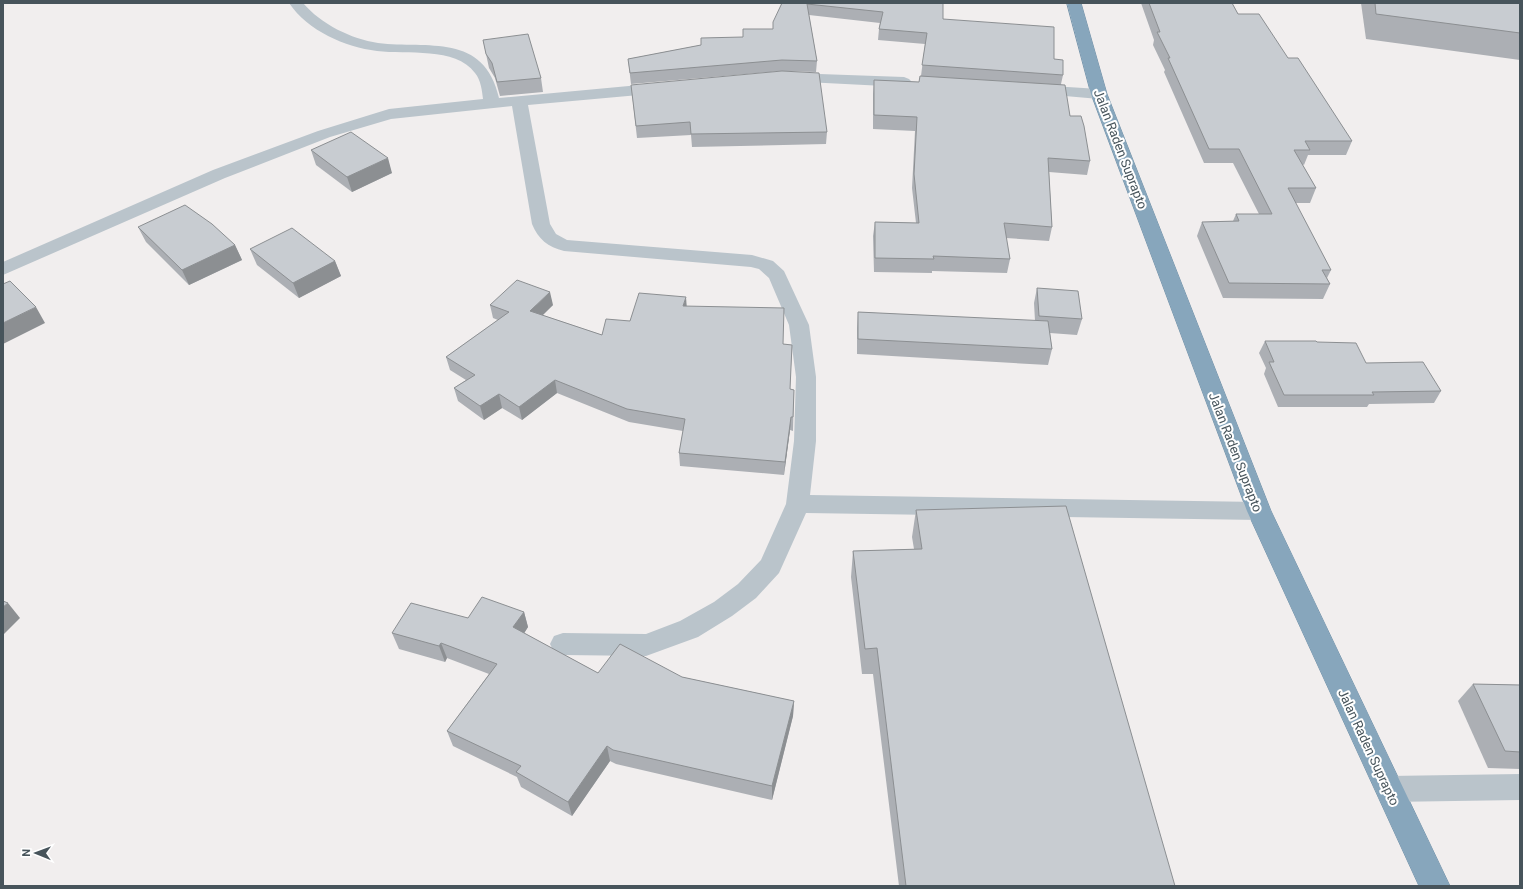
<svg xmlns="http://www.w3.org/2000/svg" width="1523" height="889" font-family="Roboto,sans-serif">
  <rect width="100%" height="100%" fill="#f1eeee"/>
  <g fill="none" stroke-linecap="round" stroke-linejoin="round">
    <defs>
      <polygon id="highway" points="1067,3 1081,3 1107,94 1271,511 1450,886 1419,886 1247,511 1091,94"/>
    </defs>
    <use href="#highway" stroke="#7291a8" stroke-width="1"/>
    <g fill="#bac4cb" fill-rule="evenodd">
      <path d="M289,3H303C321,24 351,39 378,43C428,49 484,32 499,98L661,83L666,85L669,88L666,91L661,93L528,105L550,224L556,234L567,240L752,255L773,261L784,271L809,325L816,377V441L810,495L1259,502L1267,505L1271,511L1267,517L1259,520L806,513L779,573L756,598L732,616L698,637L646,656L563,655L554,652L550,644L554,636L563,633L646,634L680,621L714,602L738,584L761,560L786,504L794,441L796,377L789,325L769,278L759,269L751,267L564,251C548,247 538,239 532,224L512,106L391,119L330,137L225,178L3,275V262L213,170L318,131L389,109L483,99C482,91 481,80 475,73C455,46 407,55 377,51C345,47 308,31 289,3Z"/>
      <polygon points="791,73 904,77 909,79 912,82 909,85 904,87 786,81 783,78 786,75"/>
      <polygon points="1036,85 1099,89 1105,91 1107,94 1105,97 1099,99 1031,93 1028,90 1031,87"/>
      <polygon points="1520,774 1520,800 1389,802 1379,798 1375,789 1379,780 1389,776"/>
    </g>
    <use href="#highway" fill="#87a6bc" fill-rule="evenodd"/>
  </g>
  <g fill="#acafb4">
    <polygon points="782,3 943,3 943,19 1054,59 1063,75 1061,84 1070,116 1090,161 1087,175 1049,172 1052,227 1049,241 1006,238 1010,259 1007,273 932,271 932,273 874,272 873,236 875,222 916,223 912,188 915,131 873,129 873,94 874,80 919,82 921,76 925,44 878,40 879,29 880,23 809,15 817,61 816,72 782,71 631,84 628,59 743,37 743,29 773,29"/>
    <polygon points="1141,3 1232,3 1238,14 1288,58 1352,141 1346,155 1308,155 1304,165 1302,164 1316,188 1310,203 1295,203 1331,270 1327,278 1330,284 1323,299 1223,298 1197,236 1202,222 1233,221 1236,214 1259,214 1233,163 1204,163 1164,72 1165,70 1153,45 1154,40"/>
    <polygon points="1361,3 1520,3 1520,60 1366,39"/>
    <polygon points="483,40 541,78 543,92 500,96 495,78 489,68"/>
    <polygon points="631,85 827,132 826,144 692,147 691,135 637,138"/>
    <polygon points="311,150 392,173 352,192 316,165"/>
    <polygon points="138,227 235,245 242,260 189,285 146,242"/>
    <polygon points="250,249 335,261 341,276 299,298 257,265"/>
    <polygon points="1037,288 1082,319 1077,335 1050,333 1052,349 1048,365 857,354 857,328 858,312 1035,321 1034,303"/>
    <polygon points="490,305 553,305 542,315 602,335 630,321 686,306 783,344 792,345 790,389 794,390 793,431 790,430 784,475 680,466 679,453 683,431 629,422 557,393 522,420 502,408 484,420 458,401 454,388 466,380 450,370 446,357 498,320 493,318"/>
    <polygon points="1265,341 1317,342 1366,363 1441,391 1434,403 1369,404 1367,407 1278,407 1264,374 1266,368 1259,353"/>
    <polygon points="916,510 1175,886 899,886 873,674 862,674 851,577 853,551 914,549 912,537"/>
    <polygon points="524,612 528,627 524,633 598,673 682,677 794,701 793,716 772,800 616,764 610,761 572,816 521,787 517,777 453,746 447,731 489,674 447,658 445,662 399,649 392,633 468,618"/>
    <polygon points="1473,684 1520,685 1520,769 1488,768 1458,701"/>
  </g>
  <g fill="#8c8f92">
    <polygon points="388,158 392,173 352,192 347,177"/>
    <polygon points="235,245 242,260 189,285 182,270"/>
    <polygon points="335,261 341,276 299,298 293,283"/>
    <polygon points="550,292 553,305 533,325 530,311"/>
    <polygon points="686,297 687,310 683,306"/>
    <polygon points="36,307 45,323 3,344 3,323"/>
    <polygon points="555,380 557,393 522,420 519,407"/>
    <polygon points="499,394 502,408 484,420 480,406"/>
    <polygon points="791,417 790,430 784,475 785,462"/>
    <polygon points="8,603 20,618 3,635 3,607"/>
    <polygon points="524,612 528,627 518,643 513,627"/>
    <polygon points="441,643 447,658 445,662 439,646"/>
    <polygon points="794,701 793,716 772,800 772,786"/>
    <polygon points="607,746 610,761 572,816 568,802"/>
  </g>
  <g fill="#c8ccd1" stroke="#8c8f92">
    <polygon points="782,3 943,3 943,19 1054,27 1054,59 1063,60 1063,75 922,65 927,33 879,29 883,12 807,4 817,61 782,60 630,73 628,59 701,45 701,38 743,37 743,29 773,29 773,22"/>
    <polygon points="1149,3 1232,3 1238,14 1259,14 1288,58 1298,58 1352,141 1305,141 1310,150 1294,150 1316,188 1288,188 1331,270 1322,270 1330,284 1229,283 1202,222 1239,221 1236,214 1272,214 1239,149 1209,149 1168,58 1170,58 1157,32 1160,32"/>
    <polygon points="1375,3 1520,3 1520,33 1376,14"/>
    <polygon points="528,34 541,78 497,82 492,63 486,54 483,40"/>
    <polygon points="782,71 819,73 827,132 691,134 690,122 636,126 631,85"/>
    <polygon points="920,76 1065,85 1070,116 1081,116 1084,126 1090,161 1048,158 1052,227 1004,223 1010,259 933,256 934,259 875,258 875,222 919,223 914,174 917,117 874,115 874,80 919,82"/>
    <polygon points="351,132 388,158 347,177 311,150"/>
    <polygon points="185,205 212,224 235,245 182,270 138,227"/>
    <polygon points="292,228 335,261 293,283 250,249"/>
    <polygon points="517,280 550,292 530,311 602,335 606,319 630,321 639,293 686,297 683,306 784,308 783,344 792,345 790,389 794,390 793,417 791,417 785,462 679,453 685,419 627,409 555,380 519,407 499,394 480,406 454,388 475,375 446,357 509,312 490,305"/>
    <polygon points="10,281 36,307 3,323 3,284"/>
    <polygon points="1037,288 1078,291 1082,319 1039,316"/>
    <polygon points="858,312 1048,321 1052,349 858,339"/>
    <polygon points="1265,341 1316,341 1317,342 1356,343 1366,363 1423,362 1441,391 1372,392 1374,395 1284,395 1269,362 1274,362"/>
    <polygon points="1066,506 1175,886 906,886 877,648 865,649 853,551 922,549 916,510"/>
    <polygon points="482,597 524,612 513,627 598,673 620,644 682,677 794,701 772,786 613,750 607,746 568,802 516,772 521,766 447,731 497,664 441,643 439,646 392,633 411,603 468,618"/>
    <polygon points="3,601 8,603 3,607"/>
    <polygon points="1473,684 1520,685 1520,752 1505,751"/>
  </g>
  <g text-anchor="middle" stroke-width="4" stroke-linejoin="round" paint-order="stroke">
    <g font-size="13" fill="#47545b" stroke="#fff">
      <text transform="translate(1121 149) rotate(69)" y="5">Jalan Raden Suprapto</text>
      <text transform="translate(1236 452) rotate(69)" y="5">Jalan Raden Suprapto</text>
      <text transform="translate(1369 747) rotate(65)" y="5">Jalan Raden Suprapto</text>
    </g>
  </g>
  <rect width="1523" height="889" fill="none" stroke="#47545b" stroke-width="8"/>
  <g transform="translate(36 853) rotate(271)" stroke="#ffffff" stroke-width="3" paint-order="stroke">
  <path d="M0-3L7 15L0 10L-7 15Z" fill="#47545b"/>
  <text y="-6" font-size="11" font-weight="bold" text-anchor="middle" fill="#47545b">N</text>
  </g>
</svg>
